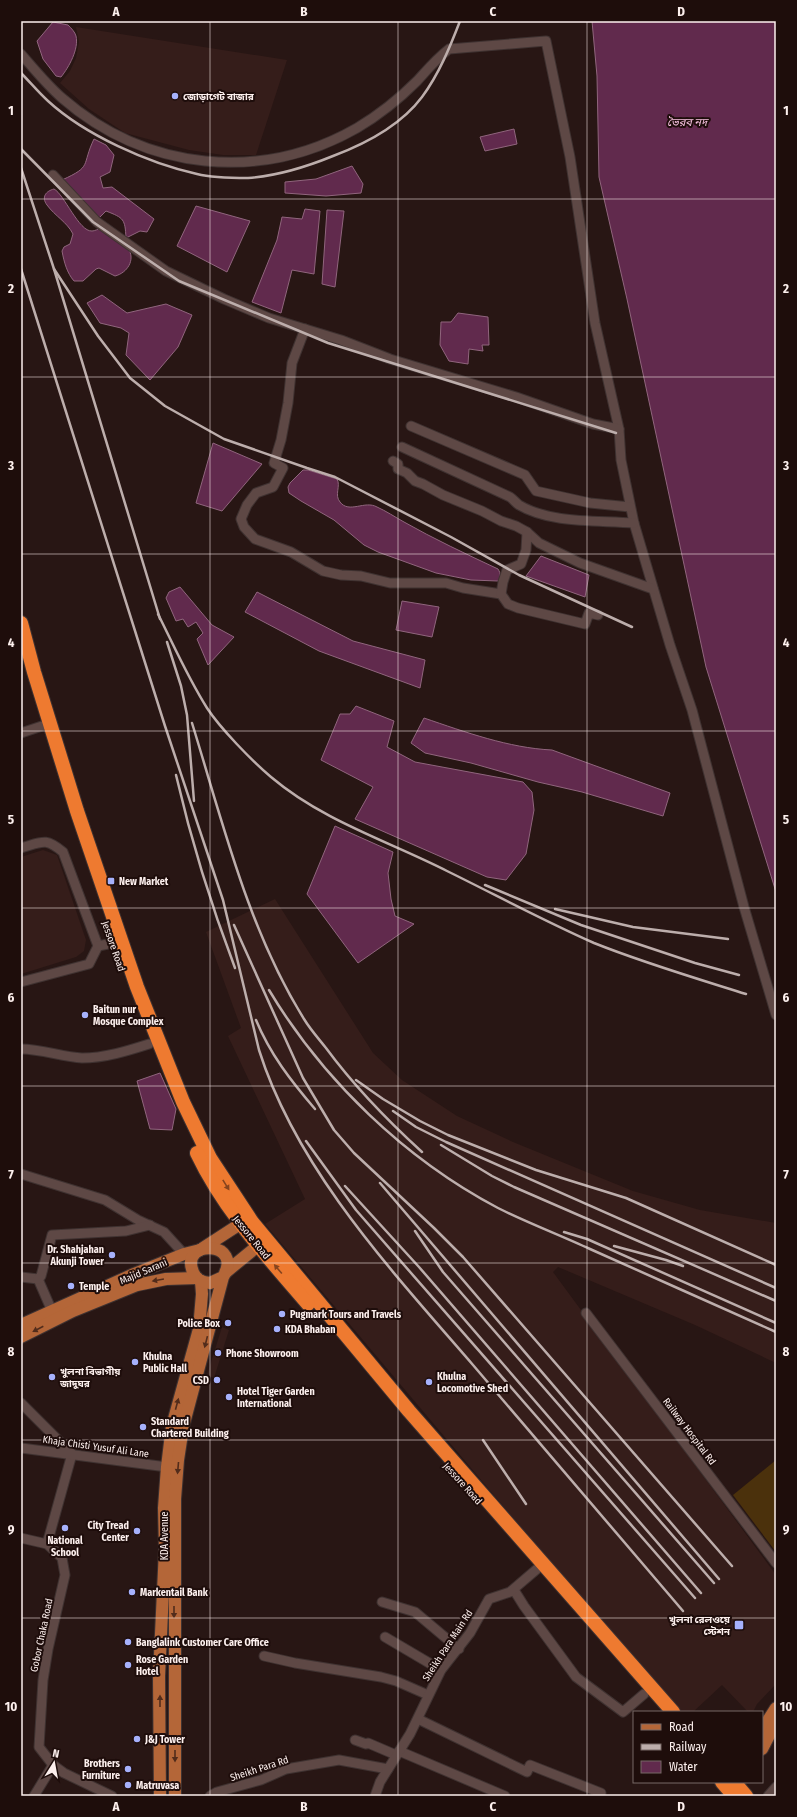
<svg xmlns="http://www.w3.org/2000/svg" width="797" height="1817" font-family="'Fira Sans Condensed','Noto Sans Bengali',sans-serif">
  <rect width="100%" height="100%" fill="#281614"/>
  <g fill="#351d1a">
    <polygon points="76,27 287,60 256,155 223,155 189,150 125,133 89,109 60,83 70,71 76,58 79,42"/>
    <polygon points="43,850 57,855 86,940 84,951 76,957 21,974 21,857"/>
    <polygon points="275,899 373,1053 402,1080 457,1116 513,1142 633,1191 700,1210 776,1223 776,1363 695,1325 558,1267 553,1272 776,1575 776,1684 757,1704 753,1712 748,1712 722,1685 693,1712 682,1712 530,1538 265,1224 305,1199 228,1036 241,1028 206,932"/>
    <polygon points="222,1327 229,1330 214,1378 207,1375"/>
  </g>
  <polygon fill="#4b310c" points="776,1460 776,1552 733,1495"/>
  <g fill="#612a4d" stroke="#90657d">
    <polygon points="592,21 776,21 776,892 706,667 627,299 599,177 597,76"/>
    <path d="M53,22L68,25C71,28 75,32 76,36C79,49 69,67 61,77L56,76L43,59L37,41Z"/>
    <polygon points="514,129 517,144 485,151 480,137"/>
    <path d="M94,139L106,145L114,155L110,172L100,177L103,188L112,187L154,219L147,232L140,231L126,238C125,219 124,218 106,211L98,219L62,180C93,166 81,166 94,139Z"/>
    <polygon points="352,166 363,184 361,193 326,196 285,193 285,182 316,179"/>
    <path d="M54,189C64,194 79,232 92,231C95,231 98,229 101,228L128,248C136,260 127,273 115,276L99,268L96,269L83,281H74C67,273 64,262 62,251L64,247L70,244L73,234C67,222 55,216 47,205C41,197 46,191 54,189Z"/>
    <polygon points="196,206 250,221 227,272 177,246"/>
    <polygon points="305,209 320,211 314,274 292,270 281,313 252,302 277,240 282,217 302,219"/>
    <polygon points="327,210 344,211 335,287 322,284"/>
    <polygon points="102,295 127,313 166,304 192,315 178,347 150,380 126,355 129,333 121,328 100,323 87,303"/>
    <polygon points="458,313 488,317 489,345 482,345 483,351 469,349 468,364 449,361 440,345 441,322 451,322"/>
    <polygon points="213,443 262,464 222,511 196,503"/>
    <path d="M303,470H308L337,479C341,486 334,495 340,502C349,514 365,500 377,507C386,511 395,517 404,522C434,539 466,554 498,569C501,574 501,577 498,581L471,580L436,573L378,552L364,545L334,520L301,501L289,493L288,487L290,483Z"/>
    <polygon points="541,556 589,575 585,597 526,576"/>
    <polygon points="180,587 212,625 234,637 208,665 197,639 203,633 196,622 188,627 183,619 176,621 166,598 169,592"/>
    <polygon points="257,592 353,641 425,660 420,688 319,651 245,612"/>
    <polygon points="402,601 439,607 432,637 396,630"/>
    <polygon points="356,706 394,721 387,747 415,762 523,782 532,792 534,810 526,854 506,880 487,877 355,819 373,787 321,760 340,714 350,714"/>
    <path d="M424,718C465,732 509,748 552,750L670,793L663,816L582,792L538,782L471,763L425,753L411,743Z"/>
    <polygon points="335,826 393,852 388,873 391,899 395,916 414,924 358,963 307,894"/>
    <polygon points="160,1073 176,1109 172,1130 150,1129 137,1081"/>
  </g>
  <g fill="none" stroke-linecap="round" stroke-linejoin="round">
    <defs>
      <g id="minor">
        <path d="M21,54C34,69 47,85 62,98C146,171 261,183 357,128C379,115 399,99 417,81C427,70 436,59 449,49L546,41L570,157L595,323L619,429L621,460L634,523L670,645L692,710L744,907L776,1015"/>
        <polyline points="53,175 97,222 166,271 224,299 269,318 341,340 390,359 516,397 593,424 619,429"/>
        <polyline points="305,329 292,363 288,403 281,440 274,463 283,468 273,487 256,493 247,505 241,519 244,527 255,539 291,552 323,571 341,575 361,576 390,583 446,583 463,588 501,594 508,604 518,608 585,624 589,613 598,615"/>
        <polyline points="411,426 525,475 536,491 590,503 630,507"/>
        <path d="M402,447L510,497C513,499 516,503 519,505C551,524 598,520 634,523"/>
        <polyline points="393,461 398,464 398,469 407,473 415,481 423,484 443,495 482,511 501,521 516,526 527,532 539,543 580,563 653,589"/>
        <polyline points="501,594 503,582 507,570 521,564 526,550 527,532"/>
        <polyline points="21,733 42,726"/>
        <path d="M21,848C42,842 45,837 63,852L98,946L89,964L21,982"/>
        <polyline points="98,946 113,943"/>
        <path d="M21,1049C42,1049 62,1057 82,1058C105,1058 127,1051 149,1044"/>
        <polyline points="21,1174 105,1200 138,1220 164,1232 184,1254"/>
        <polyline points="21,1277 38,1279 52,1311"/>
        <polyline points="38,1279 41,1276 52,1235 126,1231 150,1225"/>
        <polyline points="586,1313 776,1563"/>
        <polyline points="21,1403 72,1454 47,1544"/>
        <polyline points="21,1448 167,1467"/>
        <polyline points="21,1538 47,1544 62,1558 65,1575 48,1649 43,1680 39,1747 53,1765 64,1773 112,1796"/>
        <polyline points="514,1590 524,1606 576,1677 623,1712 644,1694"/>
        <polyline points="382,1602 415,1612 459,1649"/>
        <polyline points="385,1637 441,1670"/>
        <polyline points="264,1656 295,1663 381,1677 396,1681 428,1695"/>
        <polyline points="418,1719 527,1772 530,1765 601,1793 600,1796"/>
        <polyline points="355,1740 366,1744 368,1743 396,1755"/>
        <polyline points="399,1751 505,1796"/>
        <polyline points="34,1796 53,1765"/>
        <polyline points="210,1796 217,1792 261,1780 286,1769 339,1760 388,1769"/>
        <polyline points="375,1796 380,1782 410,1734 441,1670 470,1633 489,1599 510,1592 537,1569"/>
        <polyline points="768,1796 776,1787"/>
      </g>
      <g id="major">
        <polyline points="203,1248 240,1224"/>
        <polyline points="226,1272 265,1240"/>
        <polyline points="21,1325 134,1274 184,1254 200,1250"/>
        <polyline points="21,1337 73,1311 137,1285 166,1279 197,1278"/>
        <polyline points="762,1730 776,1708"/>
        <polyline points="762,1749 776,1722"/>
        <polyline points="160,1796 159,1676 165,1549 164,1508 167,1467 172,1426 199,1329 202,1294 201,1281"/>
        <path d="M175,1796V1499L178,1460L183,1427L223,1277C245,1241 179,1238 193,1272C196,1280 202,1282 210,1283L223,1277"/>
      </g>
      <g id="highway">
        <polyline points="21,623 34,672 77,811 137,987 183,1102 210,1158 252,1222 409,1411 673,1712"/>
        <path d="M197,1153C224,1210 267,1256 308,1304"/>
        <polyline points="722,1782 734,1796"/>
        <polyline points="734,1782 746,1796"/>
      </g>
    </defs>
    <use href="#minor" stroke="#3f3231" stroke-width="11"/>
    <use href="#major" stroke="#3f3231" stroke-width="14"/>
    <use href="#highway" stroke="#3f3231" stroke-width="16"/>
    <use href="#minor" stroke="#5e4845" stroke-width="9"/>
    <use href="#major" stroke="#b46638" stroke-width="12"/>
    <use href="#highway" stroke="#ee7a30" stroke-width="14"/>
    <g stroke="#bdaeac" stroke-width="2.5">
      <path d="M21,73C30,82 39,93 48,101C85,135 148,163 197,174C213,178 231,178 248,178C277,176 306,167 333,156C365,144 401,125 422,97C439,74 450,47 460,21"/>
      <polyline points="21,149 93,222 179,281 328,343 616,433"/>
      <polyline points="21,168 54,269 160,619"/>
      <path d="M21,269L165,726L223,900L259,1050C297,1170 392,1271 473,1365C543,1447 613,1529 683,1611"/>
      <polyline points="54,269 98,336 130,378 165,406 224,439 307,468 335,477 451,537 519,575 632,627"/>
      <path d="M158,614C174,646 188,678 207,708C220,728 252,761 271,777C323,821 388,841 447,871C496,895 544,921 594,943C644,963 695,978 746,994"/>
      <polyline points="167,642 181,686 187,715 194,801"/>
      <path d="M192,723C223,823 248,929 304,1019C310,1029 318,1038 326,1048C354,1086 387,1120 422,1152"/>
      <path d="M176,775C191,840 211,905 235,968"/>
      <polyline points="485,885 581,925 695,963 739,975"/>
      <polyline points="555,909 633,927 728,939"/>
      <polyline points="234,925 303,1078 334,1130 354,1153 434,1228 463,1257 732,1566"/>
      <path d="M269,990C323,1080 405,1159 498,1208C528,1223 560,1235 590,1249C652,1277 714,1304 776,1332"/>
      <path d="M256,1020C270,1054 291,1081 315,1109"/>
      <polyline points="356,1080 383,1099 420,1121 448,1135 536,1170 626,1198 776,1265"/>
      <polyline points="393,1111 416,1127 446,1142 776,1288"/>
      <polyline points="306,1141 356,1210 695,1598"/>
      <polyline points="441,1145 492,1176 514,1187 776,1301"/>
      <polyline points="380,1183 719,1579"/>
      <polyline points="345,1186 419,1267 701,1593"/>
      <polyline points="415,1231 443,1272 714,1583"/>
      <polyline points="564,1232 587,1239 776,1323"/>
      <polyline points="614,1246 666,1260 683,1266"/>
      <polyline points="483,1440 526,1504"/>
    </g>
  </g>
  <defs><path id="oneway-solid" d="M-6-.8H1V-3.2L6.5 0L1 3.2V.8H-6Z"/></defs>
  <g fill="#86441e">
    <use href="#oneway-solid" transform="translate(226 1185) rotate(58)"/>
    <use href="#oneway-solid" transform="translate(278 1269) rotate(-130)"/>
  </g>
  <g fill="#522c1b">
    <use href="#oneway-solid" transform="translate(158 1280) rotate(170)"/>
    <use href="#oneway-solid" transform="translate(38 1329) rotate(153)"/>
    <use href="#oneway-solid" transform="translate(206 1342) rotate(104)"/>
    <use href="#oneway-solid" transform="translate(177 1404) rotate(-75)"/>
    <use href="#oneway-solid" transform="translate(178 1468) rotate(95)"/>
    <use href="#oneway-solid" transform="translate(174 1612) rotate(90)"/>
    <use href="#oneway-solid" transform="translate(160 1701) rotate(-90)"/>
    <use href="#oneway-solid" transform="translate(175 1756) rotate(90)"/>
  </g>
  <path fill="none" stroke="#fdf0ee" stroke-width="1" stroke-opacity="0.55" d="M210,21V1796M398,21V1796M587,21V1796M21,199H776M21,377H776M21,554H776M21,731H776M21,908H776M21,1086H776M21,1263H776M21,1440H776M21,1618H776"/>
  <g fill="#a6b1fc" stroke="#1e0d0b" stroke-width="1.5">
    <circle cx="175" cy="96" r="4"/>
    <rect x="107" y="877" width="8" height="8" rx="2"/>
    <circle cx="85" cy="1015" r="4"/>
    <circle cx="112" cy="1255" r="4"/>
    <circle cx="71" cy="1286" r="4"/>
    <circle cx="282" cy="1314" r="4"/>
    <circle cx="228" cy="1323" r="4"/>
    <circle cx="277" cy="1329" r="4"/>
    <circle cx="218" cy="1353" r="4"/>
    <circle cx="135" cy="1362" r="4"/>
    <circle cx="52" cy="1377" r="4"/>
    <circle cx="217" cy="1380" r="4"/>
    <circle cx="429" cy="1382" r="4"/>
    <circle cx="229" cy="1397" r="4"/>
    <circle cx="143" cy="1427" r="4"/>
    <circle cx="65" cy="1528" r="4"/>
    <circle cx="137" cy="1531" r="4"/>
    <circle cx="132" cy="1592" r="4"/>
    <rect x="734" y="1620" width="10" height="10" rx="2"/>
    <circle cx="128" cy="1642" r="4"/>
    <circle cx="128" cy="1665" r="4"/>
    <circle cx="137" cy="1739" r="4"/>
    <circle cx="128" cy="1769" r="4"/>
    <circle cx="128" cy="1785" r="4"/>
  </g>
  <g text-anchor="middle" stroke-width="4" stroke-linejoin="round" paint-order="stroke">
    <g font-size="10" font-weight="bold" fill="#fdf0ee" stroke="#1e0d0b" text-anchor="start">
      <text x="183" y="100">জোড়াগেট বাজার</text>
      <text x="119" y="885">New Market</text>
      <text x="93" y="1013">Baitun nur<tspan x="93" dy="12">Mosque Complex</tspan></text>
      <text x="104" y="1253" text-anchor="end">Dr. Shahjahan<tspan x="104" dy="12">Akunji Tower</tspan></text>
      <text x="79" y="1290">Temple</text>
      <text x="290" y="1318">Pugmark Tours and Travels</text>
      <text x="220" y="1327" text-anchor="end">Police Box</text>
      <text x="285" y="1333">KDA Bhaban</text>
      <text x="226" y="1357">Phone Showroom</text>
      <text x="143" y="1360">Khulna<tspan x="143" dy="12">Public Hall</tspan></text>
      <text x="60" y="1375">খুলনা বিভাগীয়<tspan x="60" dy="12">জাদুঘর</tspan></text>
      <text x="437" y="1380">Khulna<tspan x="437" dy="12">Locomotive Shed</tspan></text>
      <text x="209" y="1384" text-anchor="end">CSD</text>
      <text x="237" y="1395">Hotel Tiger Garden<tspan x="237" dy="12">International</tspan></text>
      <text x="151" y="1425">Standard<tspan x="151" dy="12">Chartered Building</tspan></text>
      <text x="129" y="1529" text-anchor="end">City Tread<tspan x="129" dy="12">Center</tspan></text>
      <text x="65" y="1544" text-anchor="middle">National<tspan x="65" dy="12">School</tspan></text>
      <text x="140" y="1596">Markentail Bank</text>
      <text x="730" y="1623" text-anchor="end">খুলনা রেলওয়ে<tspan x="730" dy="12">স্টেশন</tspan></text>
      <text x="136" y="1646">Banglalink Customer Care Office</text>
      <text x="136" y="1663">Rose Garden<tspan x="136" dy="12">Hotel</tspan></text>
      <text x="145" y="1743">J&amp;J Tower</text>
      <text x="120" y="1767" text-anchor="end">Brothers<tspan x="120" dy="12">Furniture</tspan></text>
      <text x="136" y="1789">Matruvasa</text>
    </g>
    <g font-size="10" fill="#fdf0ee" stroke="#1e0d0b">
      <text transform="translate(114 946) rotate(71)" y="4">Jessore Road</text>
      <text transform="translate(252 1237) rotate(51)" y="4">Jessore Road</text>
      <text transform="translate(143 1271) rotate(-23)" y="4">Majid Sarani</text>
      <text transform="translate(690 1431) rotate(53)" y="4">Railway Hospital Rd</text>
      <text transform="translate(96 1446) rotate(8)" y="4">Khaja Chisti Yusuf Ali Lane</text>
      <text transform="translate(463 1483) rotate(48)" y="4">Jessore Road</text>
      <text transform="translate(164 1536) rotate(-90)" y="4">KDA Avenue</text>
      <text transform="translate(41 1635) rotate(-78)" y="4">Gobor Chaka Road</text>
      <text transform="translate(447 1645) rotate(-57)" y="4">Sheikh Para Main Rd</text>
      <text transform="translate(259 1768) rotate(-18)" y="4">Sheikh Para Rd</text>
    </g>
    <g font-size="11" font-style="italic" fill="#fac3e3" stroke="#1e0d0b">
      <text x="687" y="126">ভৈরব নদ</text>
    </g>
  </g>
  <rect width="797" height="1817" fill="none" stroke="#1e0d0b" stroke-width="44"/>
  <rect x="633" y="1711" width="130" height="72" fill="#1e0d0b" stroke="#776866"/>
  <rect x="641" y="1724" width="20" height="6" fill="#b46638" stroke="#776866"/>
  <text x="669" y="1731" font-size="12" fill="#fdf0ee">Road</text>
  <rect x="641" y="1744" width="20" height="6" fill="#bdaeac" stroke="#776866"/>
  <text x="669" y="1751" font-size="12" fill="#fdf0ee">Railway</text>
  <rect x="641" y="1761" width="20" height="12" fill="#612a4d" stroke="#776866"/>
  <text x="669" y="1771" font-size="12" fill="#fdf0ee">Water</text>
  <g transform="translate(54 1763) rotate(11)" stroke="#1e0d0b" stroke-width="3" paint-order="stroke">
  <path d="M0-3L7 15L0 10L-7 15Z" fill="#fdf0ee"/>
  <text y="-6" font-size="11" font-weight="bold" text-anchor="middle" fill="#fdf0ee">N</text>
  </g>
  <rect x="22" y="22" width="753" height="1773" fill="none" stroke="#fdf0ee" stroke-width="1.5"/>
  <g font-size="13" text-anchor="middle" font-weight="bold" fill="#fdf0ee">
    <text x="116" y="16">A</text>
    <text x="304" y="16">B</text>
    <text x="493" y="16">C</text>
    <text x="681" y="16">D</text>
    <text x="11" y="115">1</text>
    <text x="786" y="115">1</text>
    <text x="11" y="293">2</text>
    <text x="786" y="293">2</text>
    <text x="11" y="470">3</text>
    <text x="786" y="470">3</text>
    <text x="11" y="647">4</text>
    <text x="786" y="647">4</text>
    <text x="11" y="824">5</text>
    <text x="786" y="824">5</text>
    <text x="11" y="1002">6</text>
    <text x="786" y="1002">6</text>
    <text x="11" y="1179">7</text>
    <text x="786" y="1179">7</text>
    <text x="11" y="1356">8</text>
    <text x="786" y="1356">8</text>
    <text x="11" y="1534">9</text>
    <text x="786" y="1534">9</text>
    <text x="11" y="1711">10</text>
    <text x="786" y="1711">10</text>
    <text x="116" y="1811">A</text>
    <text x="304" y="1811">B</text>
    <text x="493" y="1811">C</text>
    <text x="681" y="1811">D</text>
  </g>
</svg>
